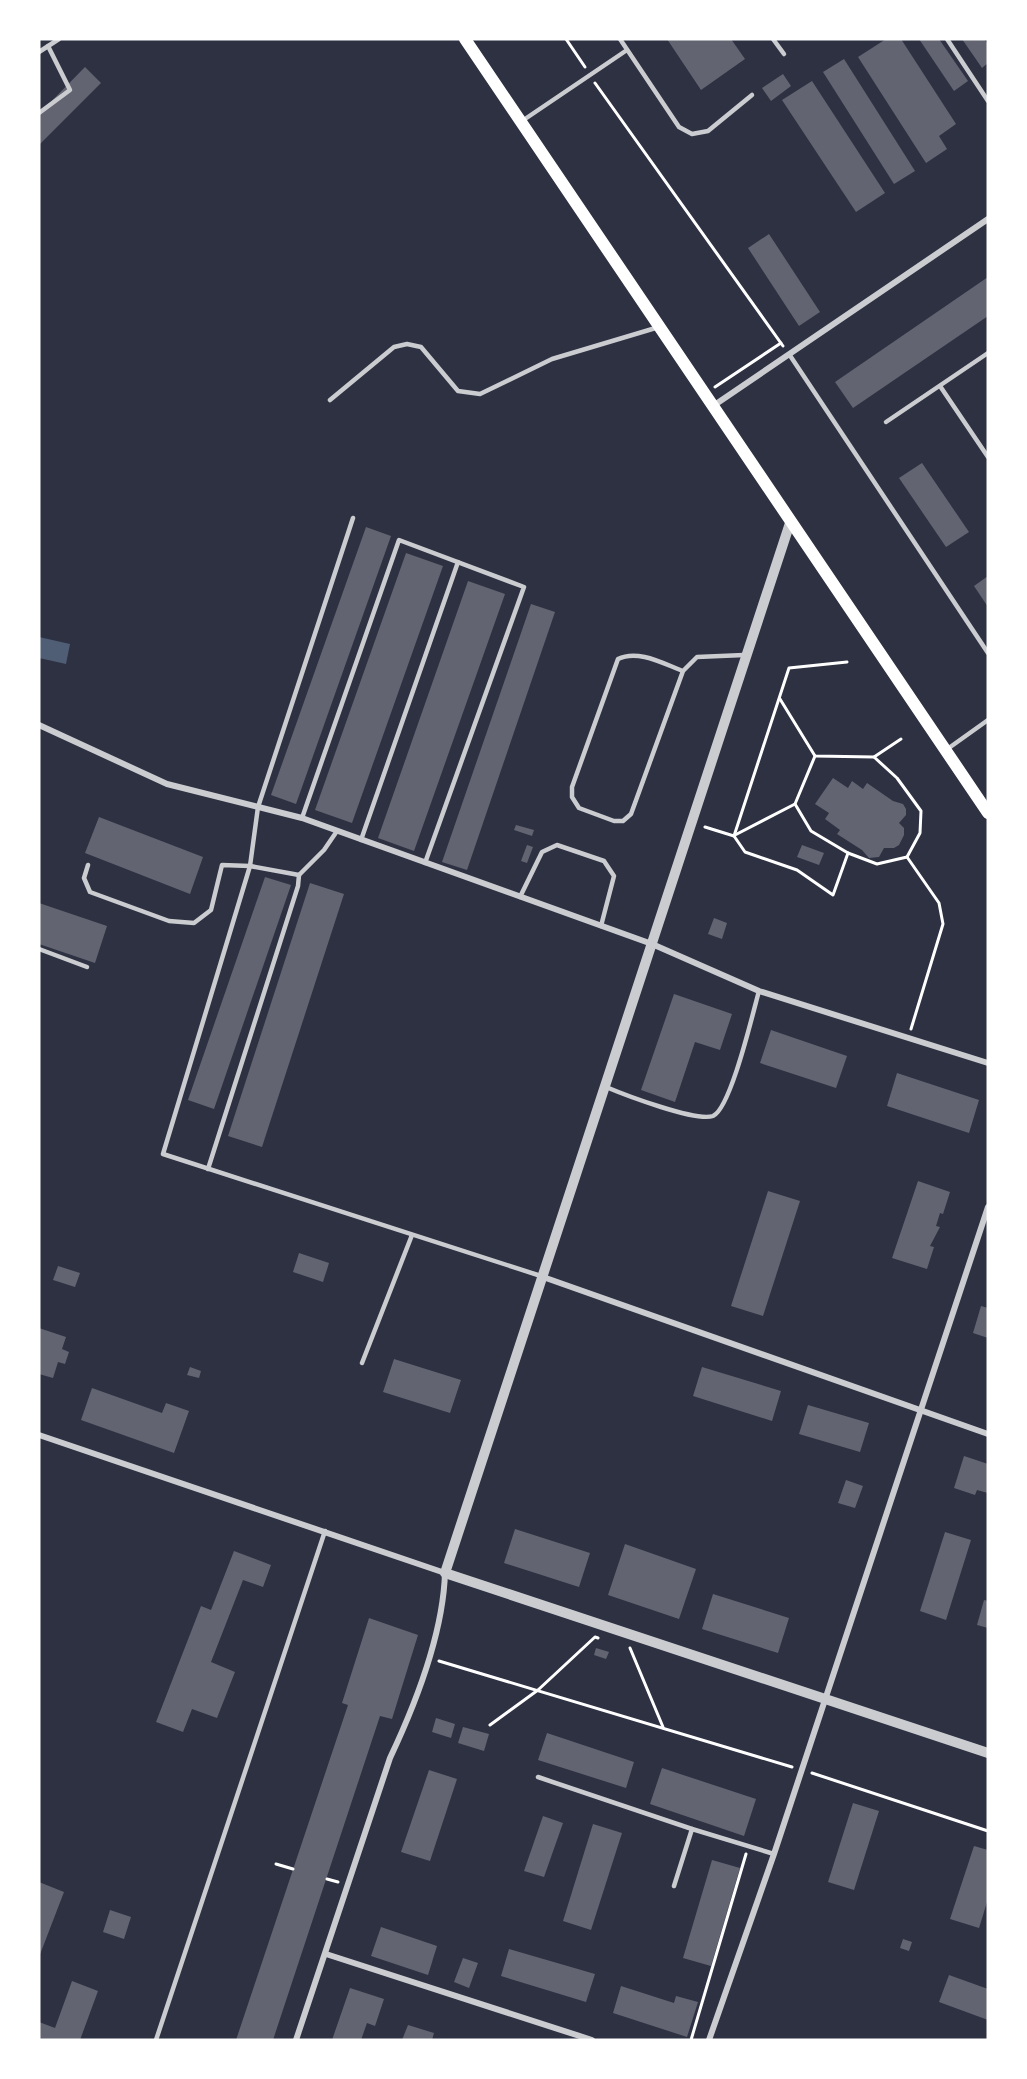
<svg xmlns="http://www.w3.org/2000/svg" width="1027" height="2079" font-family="'Source Sans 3',sans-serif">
  <rect width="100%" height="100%" fill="#2d3142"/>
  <polygon fill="#4f5d75" points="39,637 70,644 66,664 39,658"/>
  <g fill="#626471">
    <polygon points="667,39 731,39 745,59 701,90"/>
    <polygon points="886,39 901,39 956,124 939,136 947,149 926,163 858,57"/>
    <polygon points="919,39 939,39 968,81 954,91"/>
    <polygon points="962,39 984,39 988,44 988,63 982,68"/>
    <polygon points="844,59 915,171 894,184 823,72"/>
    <polygon points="85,67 101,83 39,145 39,114"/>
    <polygon points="783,74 791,86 771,101 762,88"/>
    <polygon points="812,81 885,193 856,212 782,100"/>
    <polygon points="769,234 820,312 799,326 748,248"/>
    <polygon points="988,277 988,316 853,408 835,382"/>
    <polygon points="922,463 969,532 946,547 899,478"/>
    <polygon points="366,527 391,536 296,804 271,795"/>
    <polygon points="406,553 443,566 352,823 315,810"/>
    <polygon points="988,576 988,607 974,586"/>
    <polygon points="468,581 505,594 414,851 378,838"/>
    <polygon points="531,604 555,612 467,870 442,862"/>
    <polygon points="833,778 848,788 852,781 863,789 867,783 893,801 903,804 906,809 906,815 899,823 904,828 904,835 899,845 894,848 884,848 879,857 869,858 862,850 837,834 840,830 825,819 829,813 815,804"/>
    <polygon points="99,817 203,857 190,894 85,853"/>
    <polygon points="516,825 534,830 532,836 514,830"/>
    <polygon points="527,845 533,847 527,863 521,861"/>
    <polygon points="802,845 824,853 819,865 797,857"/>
    <polygon points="265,877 291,885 214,1109 188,1100"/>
    <polygon points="310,883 344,894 262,1147 228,1136"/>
    <polygon points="39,903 107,926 95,963 39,944"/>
    <polygon points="714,918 727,923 722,939 708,934"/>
    <polygon points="674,994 732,1014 720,1050 695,1042 675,1102 641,1090"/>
    <polygon points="771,1030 847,1056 836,1088 760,1063"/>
    <polygon points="897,1073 979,1100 969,1133 887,1106"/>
    <polygon points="918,1181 950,1192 943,1214 940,1213 936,1226 940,1227 930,1246 934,1247 927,1269 892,1258"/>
    <polygon points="768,1191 800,1201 763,1316 731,1306"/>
    <polygon points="299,1253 329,1263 323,1282 293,1272"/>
    <polygon points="58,1266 80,1273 75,1287 53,1280"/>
    <polygon points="981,1306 988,1308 988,1338 973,1333"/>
    <polygon points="39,1328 66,1337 62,1349 69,1352 65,1364 58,1362 53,1378 39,1374"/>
    <polygon points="394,1359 461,1380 450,1413 383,1392"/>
    <polygon points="190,1367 201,1371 199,1378 187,1375"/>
    <polygon points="702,1367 781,1391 772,1421 693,1396"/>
    <polygon points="92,1388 162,1413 166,1403 189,1411 174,1453 81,1420"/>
    <polygon points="808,1405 869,1423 860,1452 799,1434"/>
    <polygon points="964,1456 988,1464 988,1493 977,1490 975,1495 954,1488"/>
    <polygon points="846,1480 863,1486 855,1508 838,1503"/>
    <polygon points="515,1529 590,1553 579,1587 504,1563"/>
    <polygon points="945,1532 971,1540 946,1620 920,1611"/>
    <polygon points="625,1544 696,1569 679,1619 608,1595"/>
    <polygon points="234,1551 271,1565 263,1587 243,1580 211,1662 235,1672 217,1718 192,1709 183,1732 156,1722 201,1606 211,1610"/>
    <polygon points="713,1594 789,1618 778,1653 702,1629"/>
    <polygon points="984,1600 988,1601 988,1628 977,1625"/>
    <polygon points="369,1618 418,1635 392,1719 380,1716 273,2040 236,2040 348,1705 342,1703"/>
    <polygon points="596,1648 609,1652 606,1659 594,1655"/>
    <polygon points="436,1718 455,1724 451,1738 432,1732"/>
    <polygon points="463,1727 489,1734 484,1751 458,1743"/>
    <polygon points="547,1733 634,1762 626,1788 538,1760"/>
    <polygon points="662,1768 756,1799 744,1836 650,1804"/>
    <polygon points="429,1770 457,1779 430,1861 401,1852"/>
    <polygon points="853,1803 879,1811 854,1890 828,1882"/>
    <polygon points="543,1816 563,1823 544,1877 524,1871"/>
    <polygon points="593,1824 622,1833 591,1930 563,1921"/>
    <polygon points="974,1846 988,1850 988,1899 979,1928 950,1919"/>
    <polygon points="712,1860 740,1868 711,1966 683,1958"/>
    <polygon points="39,1882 64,1892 39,1957"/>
    <polygon points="110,1910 131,1917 124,1939 103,1932"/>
    <polygon points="381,1927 437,1946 428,1975 371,1956"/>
    <polygon points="903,1939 912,1942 909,1951 900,1948"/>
    <polygon points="509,1949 595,1974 586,2002 501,1976"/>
    <polygon points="463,1958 478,1963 469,1988 454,1982"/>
    <polygon points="949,1975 988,1989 988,2020 939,2002"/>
    <polygon points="72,1981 98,1991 80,2040 39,2040 39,2022 55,2028"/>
    <polygon points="621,1986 674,2003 676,1996 698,2002 687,2037 613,2013"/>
    <polygon points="350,1988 384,1999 375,2026 367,2023 361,2040 332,2040"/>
    <polygon points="408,2025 434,2033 432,2040 402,2040"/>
  </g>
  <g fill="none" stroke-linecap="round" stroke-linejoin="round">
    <g stroke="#fff" stroke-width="3">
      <polyline points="566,39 585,67"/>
      <polyline points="595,83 783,346"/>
      <polyline points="715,387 781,343"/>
      <polyline points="780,699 815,756 874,757 901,739"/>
      <polyline points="815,756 795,804 811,831 848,853 877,864 907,857 920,833 921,811 897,778 874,757"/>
      <polyline points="705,827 734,836 745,852 797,870 833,895 848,853"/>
      <polyline points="735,835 795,804"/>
      <polyline points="734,836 789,668 847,662"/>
      <polyline points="907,857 939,903 943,924 911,1029"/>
      <polyline points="630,1648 663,1727"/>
      <polyline points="439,1661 792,1767"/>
      <polyline points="490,1725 538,1690 595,1637 598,1638"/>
      <polyline points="812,1773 988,1831"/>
      <polyline points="276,1864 293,1869"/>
      <polyline points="327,1879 338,1882"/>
      <polyline points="691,2040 746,1854"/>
    </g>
    <g stroke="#caccd0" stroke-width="4.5">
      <polyline points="620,39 679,127 692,134 708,131 752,95"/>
      <polyline points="773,39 784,54"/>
      <polyline points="947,39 988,101"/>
      <polyline points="39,52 59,39"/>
      <polyline points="39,113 70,90 48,46"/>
      <polyline points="522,121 627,50"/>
      <polyline points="789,354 988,653"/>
      <polyline points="940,386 988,457"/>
      <polyline points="330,400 394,347 407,344 421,347 458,391 480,394 552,359 659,327"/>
      <polyline points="886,422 988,353"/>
      <polyline points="353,518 258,807 250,866 163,1154 541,1276"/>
      <path d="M683,671C664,664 638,649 618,659L572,787V797L579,808L614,821H623L631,814L683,671L697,657L744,655"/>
      <polyline points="946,750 988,720"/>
      <polyline points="302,818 399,540 524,587 425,863"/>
      <polyline points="361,840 458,562"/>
      <polyline points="88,865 84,878 90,892 169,921 194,923 211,910 222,865 250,866 299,875 324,850 337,831"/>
      <polyline points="520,897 542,852 557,845 604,861 614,876 601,926"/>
      <polyline points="39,949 87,967"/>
      <path d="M606,1087C625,1095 696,1122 713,1116C731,1108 753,1012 759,991"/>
      <polyline points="208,1169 298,886 299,875"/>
      <polyline points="362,1363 412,1235"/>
      <polyline points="538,1777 692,1829"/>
      <polyline points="674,1886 692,1829 774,1854"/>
      <polyline points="156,2040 325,1531"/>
    </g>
    <g stroke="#caccd0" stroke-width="6">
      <polyline points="713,406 988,219"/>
      <polyline points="39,725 167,784 302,818 652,944 759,991 988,1063"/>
      <polyline points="543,1277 988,1434"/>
      <path d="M39,1435L445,1573C443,1634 416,1703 390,1758L296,2040"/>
      <polyline points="326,1954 592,2040"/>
      <polyline points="709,2040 774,1854 988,1207"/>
    </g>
    <polyline stroke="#caccd0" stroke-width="10" points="790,523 445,1573 988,1753"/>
    <polyline stroke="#fff" stroke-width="12" points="465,39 988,813"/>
  </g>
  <rect width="1027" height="2079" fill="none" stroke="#ffffff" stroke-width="81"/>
</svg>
